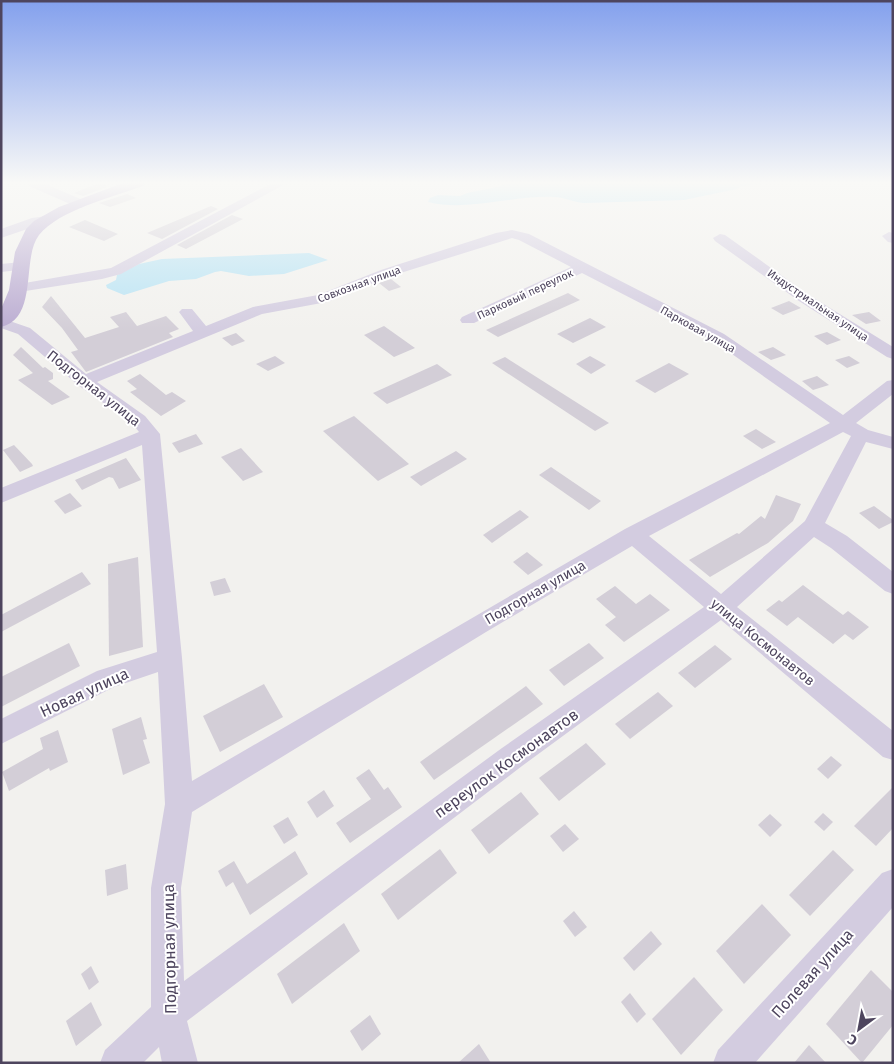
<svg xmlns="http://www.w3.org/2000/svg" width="894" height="1064" font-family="'Fira Sans',sans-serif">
  <rect width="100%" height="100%" fill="#f2f1ee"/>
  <g fill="#b8e3f4">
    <path d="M508,183H772L741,186L737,189L684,200L584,203C573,202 564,197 554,197C512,195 469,212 428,202L430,198L438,195L460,196L467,193L497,187Z"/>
    <polygon points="309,253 328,260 284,274 249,276 221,271 215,272 196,279 169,281 124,295 107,288 106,285 116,280 117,275 139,264 162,259"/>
  </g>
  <g fill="#d3ced7">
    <polygon points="99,183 109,186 83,196 74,193"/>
    <polygon points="127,194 136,198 110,207 99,203"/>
    <polygon points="211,206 218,209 162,239 147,233"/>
    <polygon points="232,215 243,219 186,249 177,245"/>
    <polygon points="85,220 118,234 104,241 69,227"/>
    <polygon points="391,279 401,287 389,291 379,283"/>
    <polygon points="568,293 580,300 498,337 486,330"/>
    <polygon points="51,296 85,338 119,327 110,317 126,312 137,326 166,316 179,329 169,333 173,337 86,372 71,352 78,350 62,328 42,307"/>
    <polygon points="789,301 801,308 783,315 771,308"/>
    <polygon points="869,312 881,321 866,324 852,315"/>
    <polygon points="590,318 606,327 573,343 557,334"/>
    <polygon points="384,326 415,348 394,357 364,335"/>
    <polygon points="827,332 841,340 827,345 814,336"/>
    <polygon points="236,333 245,341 232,346 222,338"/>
    <polygon points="21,347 43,368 45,367 53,373 53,379 48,381 70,397 52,405 18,380 33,373 13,355"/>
    <polygon points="773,347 786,355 771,360 758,352"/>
    <polygon points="275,356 285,363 268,371 256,364"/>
    <polygon points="590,356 606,365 591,374 576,364"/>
    <polygon points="849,356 860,363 847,368 835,360"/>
    <polygon points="505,357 609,423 595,431 492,363"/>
    <polygon points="669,363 689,374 655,393 635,381"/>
    <polygon points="437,364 452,375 387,404 373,393"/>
    <polygon points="140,374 166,395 172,392 186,401 161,416 130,392 137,389 127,381"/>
    <polygon points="817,376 829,385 813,390 802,381"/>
    <polygon points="354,416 409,464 378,481 323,431"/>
    <polygon points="756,429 776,442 762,449 743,436"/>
    <polygon points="196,434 203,444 179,453 172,443"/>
    <polygon points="14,445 32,464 33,466 20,472 3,450"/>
    <polygon points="241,448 263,472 243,481 221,457"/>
    <polygon points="456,451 467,459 421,486 410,477"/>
    <polygon points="126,458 141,480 119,489 113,478 109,477 82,490 75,480"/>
    <polygon points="551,467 601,501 589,510 539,475"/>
    <polygon points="70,493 82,506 65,514 54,501"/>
    <polygon points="776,495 801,504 793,521 768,543 710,577 689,560 737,533 739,534 761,516 765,519"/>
    <polygon points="874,506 893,520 893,522 879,529 859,513"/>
    <polygon points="520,510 529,517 492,543 483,535"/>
    <polygon points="527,552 543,565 528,575 513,562"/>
    <polygon points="138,557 143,647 109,656 108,564"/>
    <polygon points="82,572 91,584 1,632 1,615"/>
    <polygon points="225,578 231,592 214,596 210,582"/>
    <polygon points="803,585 843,615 848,611 869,627 853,640 845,634 833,644 798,617 787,626 766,610 779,600 782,602"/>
    <polygon points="615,586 636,604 650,594 670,610 624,642 605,625 616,617 596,599"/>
    <polygon points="69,643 80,666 1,707 1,677"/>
    <polygon points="589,643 604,658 564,686 549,670"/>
    <polygon points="715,645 732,659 695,688 678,673"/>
    <polygon points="264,684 283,717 220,752 203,716"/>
    <polygon points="526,686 543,704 434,780 420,762"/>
    <polygon points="658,692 673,706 630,739 615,724"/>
    <polygon points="141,717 147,739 143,740 150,763 123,775 112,729"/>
    <polygon points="58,730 68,762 50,771 49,768 9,791 2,772 43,749 40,738"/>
    <polygon points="586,743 606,764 559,801 539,778"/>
    <polygon points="831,756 842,765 828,779 817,769"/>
    <polygon points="369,769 384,790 388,787 402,807 350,843 336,823 371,799 356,778"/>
    <polygon points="893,787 893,828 876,846 854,826"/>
    <polygon points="324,790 334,806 317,818 307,802"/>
    <polygon points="521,792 539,814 489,854 471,830"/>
    <polygon points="823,813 833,822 824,831 814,822"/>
    <polygon points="770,814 782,825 770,837 758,825"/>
    <polygon points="288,817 298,835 284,844 273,826"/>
    <polygon points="565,824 579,839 563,852 550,836"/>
    <polygon points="440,849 457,873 398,920 381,894"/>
    <polygon points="833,850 854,870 810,916 789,895"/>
    <polygon points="295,851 308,874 250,915 233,882 226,887 218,871 234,861 247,884"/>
    <polygon points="126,864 128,889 107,896 105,870"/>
    <polygon points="762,904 791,935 744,984 716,951"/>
    <polygon points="574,911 587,927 575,937 563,921"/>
    <polygon points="344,923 360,951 292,1004 277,974"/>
    <polygon points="651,931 662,944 634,971 623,958"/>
    <polygon points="91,966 99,982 89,990 81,974"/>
    <polygon points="871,970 893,992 893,1025 862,1063 826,1024"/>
    <polygon points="694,977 723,1010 681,1055 652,1019"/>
    <polygon points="630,993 646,1014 637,1023 621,1002"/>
    <polygon points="91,1002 102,1025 76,1046 66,1021"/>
    <polygon points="370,1015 381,1034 362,1051 350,1031"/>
    <polygon points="479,1044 491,1063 458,1063"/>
    <polygon points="809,1045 826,1063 794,1063"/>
  </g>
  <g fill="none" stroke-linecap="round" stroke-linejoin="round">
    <g fill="#d3cce0" fill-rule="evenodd">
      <polygon points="27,183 43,183 85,201 87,204 81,208 77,207 29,186"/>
      <polygon points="272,183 287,183 121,274 102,279 19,292 14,291 12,288 14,285 19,284 111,268"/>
      <polygon points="47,216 52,217 53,220 52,223 39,225 1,238 1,229 32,218"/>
      <path d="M512,230L529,234L724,334L843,415L887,381L893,380V394L856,423L868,430L893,437V449L866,442L825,523L847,536L893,572V594L885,591L831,548L814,537L737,607L893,731V760L883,757L721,620L522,766L187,1021L198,1063H162L159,1047L143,1063H100L105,1050L151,1007V888L165,804L158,672L114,687L1,744V719L97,671L157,652L142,445L1,503V488L139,432L133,424L78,385L18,334L1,328V318L30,328L86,374L193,331L179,312L182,309H192L206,326L253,307L318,295L381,270L496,233ZM512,238L519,240L571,267L462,317L460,320L462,323H474L582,273L712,340L830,423L625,529L192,781L182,658L160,434L145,416L97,382L262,314L327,302L391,276ZM843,432L851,436L805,521L721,594L649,536ZM632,546L704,607L502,748L184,981L181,888L192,812L486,632Z"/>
      <polygon points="889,232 893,233 893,243 888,242 882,236"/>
      <polygon points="720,234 725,235 809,295 893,347 893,359 887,357 799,301 715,241 713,238"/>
      <polygon points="22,262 27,263 29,266 27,269 1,272 1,264"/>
      <polygon points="893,869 893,907 755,1063 713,1063 718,1050 882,873"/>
    </g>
    <path fill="#baabd1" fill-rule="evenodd" d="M123,183H146L143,186C113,197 59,210 39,235C21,258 39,318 1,327V309L9,290L15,252L26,229L34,221L59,207Z"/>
  </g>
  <linearGradient id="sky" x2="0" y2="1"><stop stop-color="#83a0ed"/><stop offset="0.55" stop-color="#f9f9f7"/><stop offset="1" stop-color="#f9f9f7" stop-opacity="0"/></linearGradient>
  <rect width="894" height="332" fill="url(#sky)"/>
  <g text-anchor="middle" stroke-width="4" stroke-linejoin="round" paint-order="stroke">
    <g font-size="11" fill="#4e455e" stroke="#fff">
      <text transform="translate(359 284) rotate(-20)" y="4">Совхозная улица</text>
      <text transform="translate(525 294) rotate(-25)" y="4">Парковый переулок</text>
      <text transform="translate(818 305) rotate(34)" y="4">Индустриальная улица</text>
      <text transform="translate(698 329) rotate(29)" y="4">Парковая улица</text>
    </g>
    <g font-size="14" fill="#4e455e" stroke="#fff">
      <text transform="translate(94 388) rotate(38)" y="5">Подгорная улица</text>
      <text transform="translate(535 592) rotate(-30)" y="5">Подгорная улица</text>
      <text transform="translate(763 642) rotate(39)" y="5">улица Космонавтов</text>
    </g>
    <g font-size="16" fill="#4e455e" stroke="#fff">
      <text transform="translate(84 692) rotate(-25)" y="6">Новая улица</text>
      <text transform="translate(506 763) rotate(-36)" y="6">переулок Космонавтов</text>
      <text transform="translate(169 949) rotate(-91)" y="6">Подгорная улица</text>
      <text transform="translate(812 973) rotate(-48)" y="6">Полевая улица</text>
    </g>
  </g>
  <rect width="894" height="1064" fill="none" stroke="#4e455e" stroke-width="5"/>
  <g transform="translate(859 1029) rotate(212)" stroke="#ffffff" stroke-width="4" paint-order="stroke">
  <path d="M0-4L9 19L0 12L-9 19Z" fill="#4e455e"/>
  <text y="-8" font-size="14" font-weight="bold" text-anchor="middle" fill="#4e455e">С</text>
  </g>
</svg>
